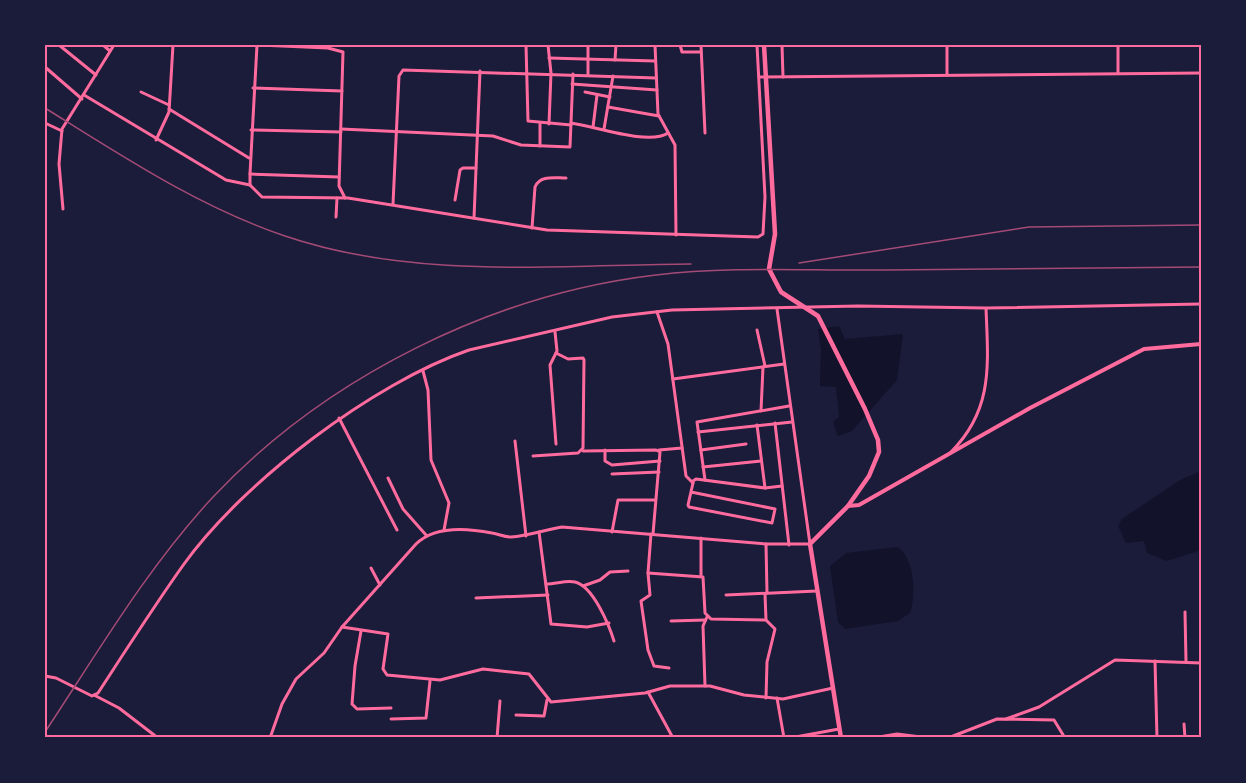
<svg xmlns="http://www.w3.org/2000/svg" width="1246" height="783" font-family="'IBM Plex Sans',sans-serif">
  <rect width="100%" height="100%" fill="#1b1b3a"/>
  <g fill="#12122b">
    <polygon points="839,326 845,339 903,334 897,380 852,431 838,436 833,422 839,417 836,387 820,386 821,350 818,329"/>
    <polygon points="1201,471 1201,550 1167,561 1147,553 1144,541 1126,543 1118,526 1122,519 1180,480"/>
    <path d="M898,547C915,560 916,594 910,613L898,621L845,629L838,622L830,566L846,553Z"/>
  </g>
  <g fill="none" stroke-linecap="round" stroke-linejoin="round">
    <g stroke="#ff6b9d" stroke-width="3">
      <polyline points="59,45 96,75"/>
      <polyline points="103,45 110,51"/>
      <polyline points="257,45 250,174 250,185 262,197 348,198 547,230 758,237 763,234 765,197 757,45"/>
      <polyline points="259,45 328,48 343,52 339,186 345,198"/>
      <polyline points="526,45 528,121 571,125"/>
      <polyline points="548,45 551,73 549,124"/>
      <polyline points="636,45 655,45"/>
      <polyline points="655,45 658,114 675,145 676,235"/>
      <polyline points="680,45 682,52 701,52"/>
      <polyline points="701,45 705,133"/>
      <polyline points="782,45 783,77"/>
      <polyline points="947,45 947,75"/>
      <polyline points="1118,45 1118,73"/>
      <polyline points="549,58 655,61"/>
      <polyline points="615,60 616,45"/>
      <polyline points="45,67 82,99"/>
      <polyline points="588,75 588,45"/>
      <polyline points="759,77 1201,73"/>
      <polyline points="572,84 657,90"/>
      <polyline points="253,88 342,91"/>
      <polyline points="141,92 169,105"/>
      <polyline points="585,92 610,97"/>
      <polyline points="84,95 226,180 250,185"/>
      <polyline points="608,107 659,116"/>
      <polyline points="169,109 249,158"/>
      <polyline points="45,123 62,131"/>
      <path d="M571,123C594,126 649,146 668,133"/>
      <polyline points="540,124 540,146"/>
      <polyline points="593,127 597,95"/>
      <polyline points="341,129 493,136 521,145 570,147 573,74"/>
      <polyline points="604,129 613,76"/>
      <polyline points="251,130 341,132"/>
      <polyline points="156,140 169,112 173,45"/>
      <polyline points="250,174 339,177"/>
      <polyline points="455,200 460,170 463,168 476,168"/>
      <polyline points="393,204 399,76 403,70 656,78"/>
      <polyline points="63,209 59,164 62,129 114,45"/>
      <polyline points="336,217 337,198"/>
      <polyline points="474,218 480,71"/>
      <path d="M532,228L535,187C540,175 554,178 566,178"/>
      <polyline points="987,308 1201,304"/>
      <polyline points="657,312 668,344 686,476 693,483"/>
      <polyline points="757,330 765,366"/>
      <polyline points="555,332 557,351 550,365 556,444"/>
      <polyline points="423,371 428,390 431,460 449,503 444,530"/>
      <polyline points="673,379 784,364"/>
      <polyline points="761,411 763,367"/>
      <polyline points="339,418 397,530"/>
      <polyline points="775,423 789,545"/>
      <polyline points="757,425 765,488"/>
      <polyline points="698,432 792,422"/>
      <polyline points="515,441 526,536"/>
      <polyline points="605,450 605,461 612,465 660,461"/>
      <polyline points="659,450 682,448"/>
      <polyline points="701,450 746,444"/>
      <polyline points="583,451 656,450 660,452 653,534"/>
      <polyline points="533,456 578,453 583,448 584,360 583,358 568,359 556,353"/>
      <polyline points="703,467 761,461"/>
      <polyline points="612,474 659,472"/>
      <polyline points="388,478 403,509 426,535"/>
      <polyline points="705,480 697,422 789,406"/>
      <polyline points="691,492 775,509 772,523 689,507 688,505 693,483 693,481 696,479 765,488 782,486"/>
      <polyline points="539,532 551,624 587,627 609,623"/>
      <polyline points="612,532 618,500 655,500"/>
      <polyline points="651,534 648,573 650,595 641,601 648,650 654,666 669,668"/>
      <polyline points="766,544 767,593"/>
      <polyline points="371,568 380,585"/>
      <polyline points="648,573 703,577 705,613 711,619 766,620"/>
      <polyline points="701,576 701,538"/>
      <path d="M546,584C556,584 566,580 575,582C593,586 609,625 614,641"/>
      <polyline points="583,586 600,580 610,572 628,571"/>
      <polyline points="765,594 766,620 775,629 767,662 766,698"/>
      <polyline points="726,595 817,591"/>
      <polyline points="476,598 548,595"/>
      <polyline points="1185,612 1186,662"/>
      <polyline points="671,621 705,620"/>
      <polyline points="342,627 388,634 383,669 387,675 440,680 483,669 529,674 551,702 645,693 670,686 710,686 744,695 783,699 833,688"/>
      <polyline points="361,631 355,666 352,704 357,709 391,708"/>
      <polyline points="1155,661 1157,738"/>
      <path d="M45,676L56,678L92,696L98,693C126,650 154,606 184,564C244,481 373,383 469,350L612,317L672,310L858,306L986,308C988,363 994,409 951,452"/>
      <polyline points="705,686 703,626 707,617"/>
      <polyline points="648,692 673,738"/>
      <polyline points="94,695 119,708 158,738"/>
      <polyline points="777,698 784,738"/>
      <polyline points="516,715 544,716 547,700"/>
      <polyline points="391,719 426,718 430,681"/>
      <polyline points="1006,719 1039,707 1115,660 1201,663"/>
      <polyline points="1184,724 1185,738"/>
      <path d="M270,738L282,704L296,679L324,653L342,627L416,544C435,525 467,528 492,533C499,534 504,537 511,537C528,536 544,530 562,527L766,544H810L777,309"/>
      <polyline points="497,738 500,701"/>
      <polyline points="790,738 839,729"/>
      <polyline points="873,738 897,734 929,738"/>
      <polyline points="948,738 997,719 1054,720 1065,738"/>
    </g>
    <polyline stroke="#ff6b9d" stroke-width="4" points="848,506 859,505 1030,408 1144,349 1201,344"/>
    <polyline stroke="#ff6b9d" stroke-width="4.5" points="764,45 775,234 769,269 781,292 818,316 865,409 878,440 879,452 869,476 848,506 810,544 841,738"/>
    <g stroke="#a44b75" stroke-width="1.5">
      <path d="M45,108C122,156 199,207 285,236C414,280 557,265 691,264"/>
      <polyline points="799,263 1029,227 1201,225"/>
      <path d="M45,732C98,652 147,568 213,497C326,377 493,294 656,275C731,266 809,271 885,270C990,269 1096,268 1201,267"/>
    </g>
  </g>
  <rect width="1246" height="783" fill="none" stroke="#1b1b3a" stroke-width="93"/>
  <rect x="46" y="46" width="1154" height="690" fill="none" stroke="#ff6b9d" stroke-width="2"/>
</svg>
